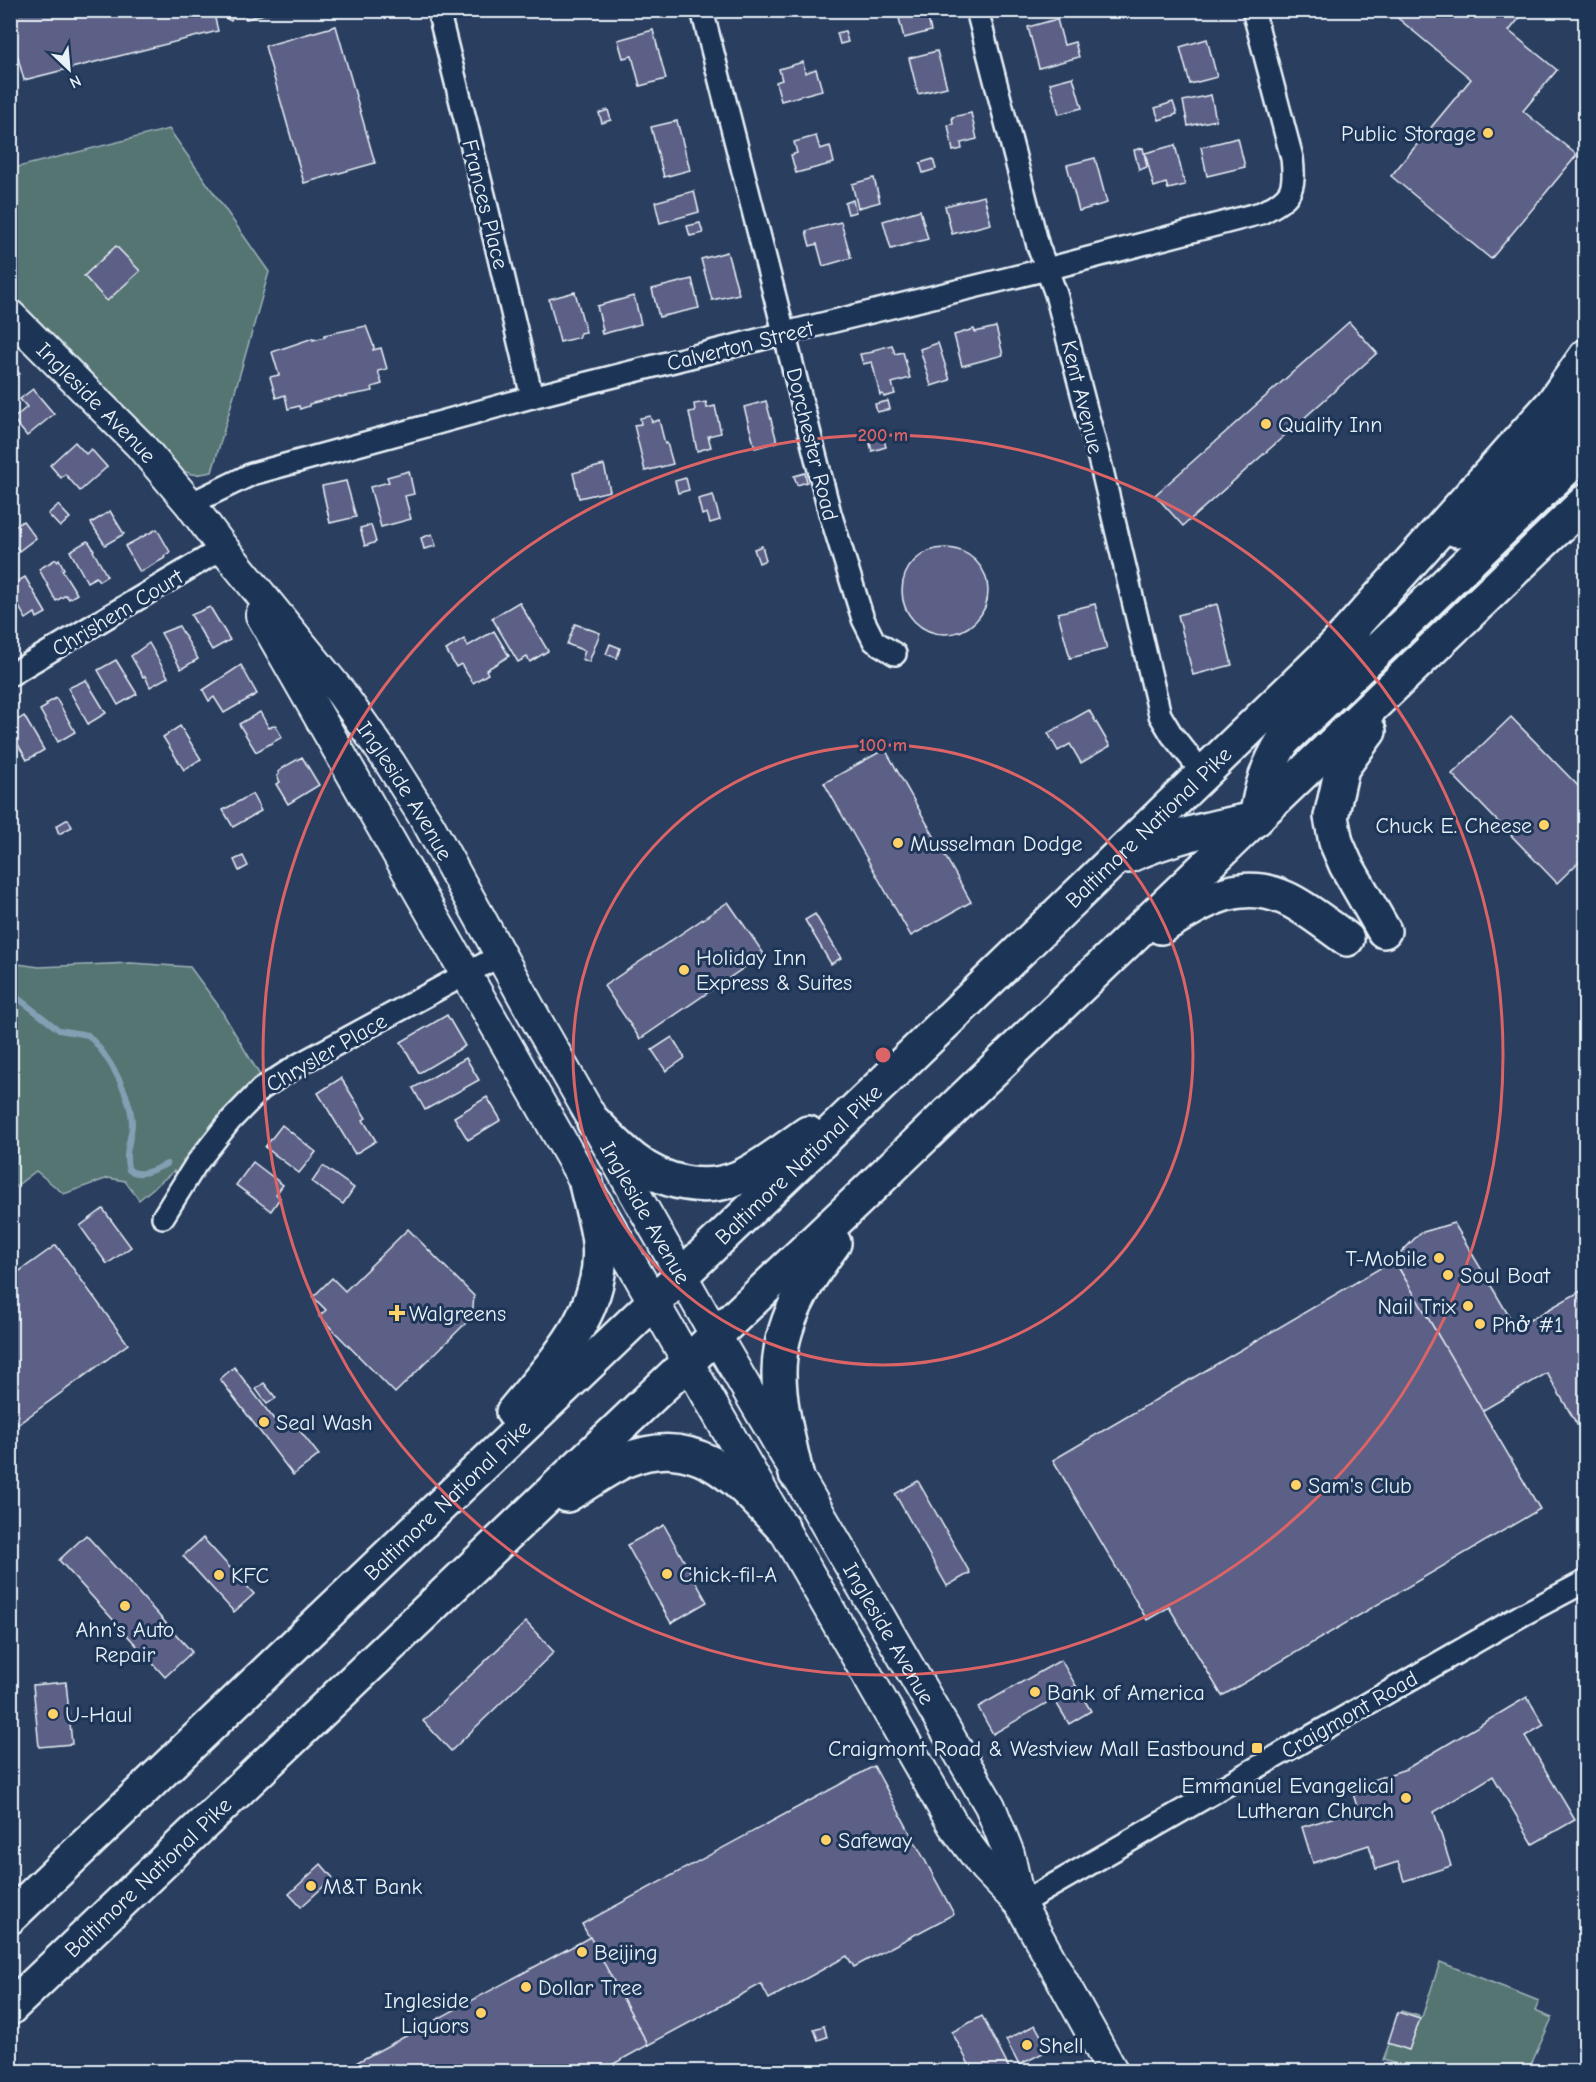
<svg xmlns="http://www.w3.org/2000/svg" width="1596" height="2082" font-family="'Comic Neue',sans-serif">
  <rect width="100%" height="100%" fill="#2a3e60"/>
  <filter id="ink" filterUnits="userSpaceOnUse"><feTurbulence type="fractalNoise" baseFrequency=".0167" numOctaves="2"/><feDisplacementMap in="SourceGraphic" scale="12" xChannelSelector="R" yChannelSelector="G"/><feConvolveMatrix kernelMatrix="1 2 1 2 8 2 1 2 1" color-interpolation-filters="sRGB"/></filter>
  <g filter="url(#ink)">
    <g fill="#557473" stroke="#9eb2b6" stroke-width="1.5">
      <path d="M169,129L269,272L212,472C192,476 190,476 174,464L11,295L10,169Z"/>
      <polygon points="11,963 39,967 131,963 190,967 218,1005 261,1077 177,1175 174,1171 139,1200 125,1181 108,1178 64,1194 36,1171 11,1190"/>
      <polygon points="1440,1962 1539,2001 1535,2011 1552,2018 1528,2071 1419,2071 1383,2060 1401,2011 1422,2017"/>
    </g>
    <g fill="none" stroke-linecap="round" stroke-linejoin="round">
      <path stroke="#829fb3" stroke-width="6" d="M10,992L59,1030L88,1035C108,1055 131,1094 132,1123C132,1138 123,1154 129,1170C141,1178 155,1169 167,1164"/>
    </g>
    <g fill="#5c6086" stroke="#e8f1f8" stroke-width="1.5">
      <polygon points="10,10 213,10 218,31 24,80 10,29"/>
      <polygon points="218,10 237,10 231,21 216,13"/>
      <polygon points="244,10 279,10 246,19"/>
      <polygon points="764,10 786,10 766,16"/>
      <polygon points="897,10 926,10 931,31 904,38"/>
      <polygon points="1388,10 1526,10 1509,31 1557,70 1523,111 1577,155 1491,259 1391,176 1471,79"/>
      <polygon points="1057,19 1064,45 1075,42 1079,57 1039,68 1028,27"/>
      <polygon points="336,26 375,163 304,183 265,46"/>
      <polygon points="653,30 666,79 640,86 632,56 623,58 618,40"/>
      <polygon points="845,31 848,42 840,44 837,33"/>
      <polygon points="1207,39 1217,77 1190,84 1180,47"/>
      <polygon points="937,51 947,87 918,94 909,58"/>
      <polygon points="803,62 805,73 816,69 822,90 781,101 776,82 782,80 779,69"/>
      <polygon points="1073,77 1082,108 1059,114 1050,83"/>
      <polygon points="1211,95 1216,120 1188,126 1183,101"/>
      <polygon points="1173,102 1177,114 1159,120 1155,108"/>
      <polygon points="608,110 611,120 602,123 599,113"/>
      <polygon points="971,113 977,139 961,143 962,149 953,151 948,125 953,124 952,117"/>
      <polygon points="677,121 690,170 664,177 651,127"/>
      <polygon points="816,136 820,149 830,146 834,163 796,173 791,155 797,153 794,142"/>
      <polygon points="1238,138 1245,167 1207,176 1201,147"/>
      <polygon points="1175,145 1185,185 1168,189 1166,183 1154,187 1145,153"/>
      <polygon points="1143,148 1147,167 1139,170 1134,150"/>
      <polygon points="1095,158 1107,203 1079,211 1067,165"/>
      <polygon points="933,159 936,169 923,173 920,163"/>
      <polygon points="874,178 880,202 858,208 852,184"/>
      <polygon points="694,191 699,212 660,223 655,202"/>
      <polygon points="984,196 991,224 952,234 945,206"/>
      <polygon points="853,200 856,212 848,214 845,203"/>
      <polygon points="920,210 928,239 891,249 883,221"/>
      <polygon points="841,222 851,258 823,266 817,244 810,246 806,231"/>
      <polygon points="700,223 703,233 690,236 687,226"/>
      <polygon points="116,246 140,271 107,301 84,276"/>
      <polygon points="727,252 739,294 712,300 701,259"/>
      <polygon points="692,279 699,308 659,317 652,289"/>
      <polygon points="575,292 586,332 580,333 580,337 560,342 549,299"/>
      <polygon points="634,296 641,324 602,334 601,331 603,330 597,306"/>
      <polygon points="1349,322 1377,353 1183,526 1155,495"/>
      <polygon points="366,326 374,347 373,350 381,348 387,369 378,371 382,384 372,387 373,391 340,397 340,396 309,404 309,406 300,409 299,406 288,409 285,395 276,398 270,377 279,375 272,352 313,338 313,340 325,337 324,335"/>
      <polygon points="996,327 1003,355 962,366 954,335 974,329 975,332"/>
      <polygon points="938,343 950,380 931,386 920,349"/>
      <polygon points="892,345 895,354 903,352 910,378 892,383 895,394 884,397 883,394 880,395 872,362 863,364 860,354 873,352 873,350"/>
      <polygon points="10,363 20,374 10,383"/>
      <polygon points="33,389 54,414 27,436 13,419 27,407 20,399"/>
      <polygon points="766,401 777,442 755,448 744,407"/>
      <polygon points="888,401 890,409 877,412 875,404"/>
      <polygon points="706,402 707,408 715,406 721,433 708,436 711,447 697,451 689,412 695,411 694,404"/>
      <polygon points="650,416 652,422 659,420 665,444 667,443 673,464 645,471 634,425 641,424 640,418"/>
      <polygon points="882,432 886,447 872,451 868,436"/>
      <polygon points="75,442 86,454 91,449 107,467 80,491 65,474 61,478 50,465"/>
      <polygon points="604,465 610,491 579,498 573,473"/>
      <polygon points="409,471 414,494 405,496 411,519 381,527 370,487 389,482 387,477"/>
      <polygon points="805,473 807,482 797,485 794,476"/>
      <polygon points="686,478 689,490 678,493 675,481"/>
      <polygon points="346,481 356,517 330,523 322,486"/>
      <polygon points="713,495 720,520 710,523 707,513 702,515 698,499"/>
      <polygon points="58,505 70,518 60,527 48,514"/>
      <polygon points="110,511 124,534 105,545 91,523"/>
      <polygon points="23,521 36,538 19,551 10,539 10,530"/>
      <polygon points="371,525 376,542 365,546 360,528"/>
      <polygon points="157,529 170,552 164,556 165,558 140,572 125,546"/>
      <polygon points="432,534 436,546 424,549 421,538"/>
      <polygon points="87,541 89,542 94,550 93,551 107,576 99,581 96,577 87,582 70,551"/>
      <polygon points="762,546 766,560 759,563 754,549"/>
      <circle cx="945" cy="591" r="43"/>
      <polygon points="56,559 57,561 59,559 64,569 62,570 77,594 69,599 66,595 56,601 39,569"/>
      <polygon points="25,577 46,613 37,618 35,613 26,619 10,591 10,586"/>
      <polygon points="519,602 548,651 530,662 527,657 518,662 492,618"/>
      <polygon points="1095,604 1107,649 1070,658 1058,613"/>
      <polygon points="1217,604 1232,665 1193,675 1178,615"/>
      <polygon points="210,607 230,640 212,650 191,615"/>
      <polygon points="575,624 600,633 589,662 582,659 585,651 567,644"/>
      <polygon points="179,626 198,659 181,669 161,633"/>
      <polygon points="494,631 509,656 486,670 488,674 473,683 461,664 456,667 446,650 464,639 468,646"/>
      <polygon points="149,643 168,677 150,687 145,676 143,677 131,656"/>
      <polygon points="610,644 620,648 617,658 606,654"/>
      <polygon points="116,660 137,694 118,705 98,670"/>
      <polygon points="241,665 257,694 224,713 214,697 209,701 203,690"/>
      <polygon points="86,680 106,713 88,724 68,688"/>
      <polygon points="56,698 75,732 58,742 40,710 47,706 46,704"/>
      <polygon points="1089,710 1110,746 1081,763 1070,744 1058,751 1048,733"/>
      <polygon points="260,712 269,728 275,725 282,737 256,752 239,724"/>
      <polygon points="24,716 44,750 27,760 10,731 10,727 16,724 15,722"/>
      <polygon points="1511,717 1586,794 1586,855 1557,883 1452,774"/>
      <polygon points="180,726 201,759 184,770 163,737"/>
      <polygon points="885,749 971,902 911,936 824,783"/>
      <polygon points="302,757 319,785 288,804 276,784 280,782 277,776 279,774 278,772 284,767"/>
      <polygon points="252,794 261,811 233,827 223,810"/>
      <polygon points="68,819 72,827 59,834 56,826"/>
      <polygon points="243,856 248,866 239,871 234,860"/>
      <polygon points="728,902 764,954 640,1039 604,986"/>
      <polygon points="815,914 841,958 831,964 805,920"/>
      <polygon points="447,1015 465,1046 419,1073 401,1042"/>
      <polygon points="672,1037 685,1058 666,1071 652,1050"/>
      <polygon points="466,1058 479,1080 425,1110 413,1088"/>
      <polygon points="341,1078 366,1118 363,1120 376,1141 355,1154 318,1093"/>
      <polygon points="487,1097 501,1120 468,1140 454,1117"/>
      <polygon points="282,1125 316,1152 299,1173 265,1147"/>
      <polygon points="253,1162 283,1185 276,1194 280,1198 271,1211 236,1185"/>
      <polygon points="323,1166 354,1188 343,1204 312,1182"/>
      <polygon points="103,1209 131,1247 107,1264 80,1226"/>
      <polygon points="1454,1223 1516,1328 1586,1288 1586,1440 1547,1373 1482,1411 1394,1260 1420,1233"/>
      <polygon points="408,1229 474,1296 472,1317 395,1393 319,1316 326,1310 313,1297 332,1278 345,1291"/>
      <polygon points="56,1245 128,1344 10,1430 10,1278"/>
      <polygon points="1394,1260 1540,1509 1222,1696 1169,1607 1147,1620 1053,1460"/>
      <polygon points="234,1367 279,1426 290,1418 319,1455 293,1475 220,1379"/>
      <polygon points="264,1383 276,1398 267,1404 256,1389"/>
      <polygon points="918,1481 970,1573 947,1586 895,1494"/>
      <polygon points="664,1525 707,1602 671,1623 627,1545"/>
      <polygon points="86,1535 192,1652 165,1677 59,1560"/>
      <polygon points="203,1538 254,1594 234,1612 183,1556"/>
      <polygon points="526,1622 554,1652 451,1751 423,1721"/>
      <polygon points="1061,1660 1076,1686 993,1734 978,1707"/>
      <polygon points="66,1682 72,1744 39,1747 33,1685"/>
      <polygon points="1076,1686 1091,1711 1069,1724 1054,1699"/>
      <polygon points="1527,1697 1544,1725 1525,1736 1575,1820 1533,1844 1493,1776 1434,1812 1451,1866 1404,1881 1398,1862 1376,1869 1369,1845 1313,1863 1302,1827 1358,1810 1351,1787 1406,1769"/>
      <polygon points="874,1766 954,1914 854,1967 847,1956 769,1999 761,1984 648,2045 582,1924"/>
      <polygon points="321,1864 333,1878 301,1907 289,1894"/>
      <polygon points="590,1937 648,2045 599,2072 339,2072"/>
      <polygon points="1398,2012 1420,2019 1409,2050 1388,2043"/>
      <polygon points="982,2016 1009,2068 1002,2072 973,2072 952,2032"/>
      <polygon points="1035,2025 1049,2050 1019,2065 1006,2040"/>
      <polygon points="824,2026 827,2037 818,2040 814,2029"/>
    </g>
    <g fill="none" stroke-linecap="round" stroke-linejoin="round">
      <defs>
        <g id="street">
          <polyline points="438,10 485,199 532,397"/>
          <polyline points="702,10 830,513 863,619 874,641 895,654"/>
          <polyline points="977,10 1038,246 1056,294 1102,470 1160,715 1172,735 1204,774"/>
          <path d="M190,504L252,474L532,397L785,333L1047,269L1261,213C1291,198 1296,191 1292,158L1253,10"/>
          <polyline points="10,675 223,548"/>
          <polyline points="163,1217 196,1164 230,1121 261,1089 298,1065 501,955"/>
          <polyline points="1020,1904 1522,1615 1586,1581"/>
        </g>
        <g id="secondary">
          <path id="s1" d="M10,315L140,445L190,504L223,548L341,693L390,763L429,825L529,1007L716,1336L990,1806L1009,1854L1020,1904L1113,2072"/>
          <path d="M261,615C490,1020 723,1421 953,1825L985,1868L1020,1904"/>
        </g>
        <g id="primary">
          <polyline points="1457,530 1586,407"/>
          <polyline points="1369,731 1342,768 1331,817 1336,842 1346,865 1384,931"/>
          <path d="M1256,819C1261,788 1266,769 1283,741L1586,449"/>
          <path d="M1128,856C1170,837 1210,828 1256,819"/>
          <path d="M1161,927C1201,903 1238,877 1285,898C1306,907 1328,926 1347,939"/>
          <path d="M594,1122C607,1135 620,1149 634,1160C663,1183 704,1192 738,1178C763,1167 786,1148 808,1133"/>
          <path d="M513,1412C553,1363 606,1311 599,1242C597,1223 590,1203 586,1183"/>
          <path d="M796,1474C789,1441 779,1407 779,1373C779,1324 806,1281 834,1243"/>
          <path d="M567,1495C586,1484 606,1469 626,1460C697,1431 738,1480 782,1527"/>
          <path id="s2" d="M10,1917L886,1080L1354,628"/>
          <path id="s3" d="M10,2008L884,1175L1586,501"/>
        </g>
        <polyline id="highway" points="1333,649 1553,403 1586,356"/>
      </defs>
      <use href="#street" stroke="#e8f1f8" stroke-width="26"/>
      <use href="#secondary" stroke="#e8f1f8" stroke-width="34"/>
      <use href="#primary" stroke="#e8f1f8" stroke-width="38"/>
      <use href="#highway" stroke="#e8f1f8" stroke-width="38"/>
      <use href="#street" stroke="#1d3557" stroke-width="21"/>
      <use href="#secondary" stroke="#1d3557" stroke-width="30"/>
      <use href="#primary" stroke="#1d3557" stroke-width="33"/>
      <use href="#highway" stroke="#1d3557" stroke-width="33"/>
    </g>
  </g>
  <g fill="none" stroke="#db6466" stroke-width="3">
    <circle cx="883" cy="1055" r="310"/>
    <circle cx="883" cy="1055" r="620"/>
  </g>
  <g fill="#ffd166" stroke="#1d3557" stroke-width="2">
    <circle cx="1488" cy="133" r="6"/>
    <circle cx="1266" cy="424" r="6"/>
    <circle cx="1544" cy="825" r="6"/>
    <circle cx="898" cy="843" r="6"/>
    <circle cx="684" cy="970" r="6"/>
    <circle cx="1439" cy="1258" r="6"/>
    <circle cx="1448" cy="1275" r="6"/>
    <circle cx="1468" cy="1306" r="6"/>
    <path d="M394 1304h6v6h6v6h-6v6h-6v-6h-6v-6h6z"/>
    <circle cx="1480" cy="1324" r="6"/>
    <circle cx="264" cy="1422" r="6"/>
    <circle cx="1296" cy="1485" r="6"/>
    <circle cx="667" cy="1574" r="6"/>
    <circle cx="219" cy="1575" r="6"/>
    <circle cx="125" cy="1606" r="6"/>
    <circle cx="1035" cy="1692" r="6"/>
    <circle cx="53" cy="1714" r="6"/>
    <rect x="1251" y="1742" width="12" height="12" rx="3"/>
    <circle cx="1406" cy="1798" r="6"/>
    <circle cx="826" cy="1840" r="6"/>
    <circle cx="311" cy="1886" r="6"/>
    <circle cx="582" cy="1952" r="6"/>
    <circle cx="526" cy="1987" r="6"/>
    <circle cx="481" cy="2013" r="6"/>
    <circle cx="1027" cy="2045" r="6"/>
  </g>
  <g text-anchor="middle" stroke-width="6" stroke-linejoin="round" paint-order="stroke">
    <g font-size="22" fill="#e8f1f8" stroke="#1d3557" text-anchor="start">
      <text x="1476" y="141" text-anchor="end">Public Storage</text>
      <text x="1278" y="432">Quality Inn</text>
      <text x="1532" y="833" text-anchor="end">Chuck E. Cheese</text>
      <text x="910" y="851">Musselman Dodge</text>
      <text x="696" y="965">Holiday Inn<tspan x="696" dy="25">Express &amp; Suites</tspan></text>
      <text x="1427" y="1266" text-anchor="end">T-Mobile</text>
      <text x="1460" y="1283">Soul Boat</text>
      <text x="1456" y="1314" text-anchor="end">Nail Trix</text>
      <text x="409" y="1321">Walgreens</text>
      <text x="1492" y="1332">Phở #1</text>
      <text x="276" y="1430">Seal Wash</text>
      <text x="1308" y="1493">Sam's Club</text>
      <text x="679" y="1582">Chick-fil-A</text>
      <text x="231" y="1583">KFC</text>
      <text x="125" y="1637" text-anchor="middle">Ahn's Auto<tspan x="125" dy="25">Repair</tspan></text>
      <text x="1047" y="1700">Bank of America</text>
      <text x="65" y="1722">U-Haul</text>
      <text x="1245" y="1756" text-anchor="end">Craigmont Road &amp; Westview Mall Eastbound</text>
      <text x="1394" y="1793" text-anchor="end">Emmanuel Evangelical<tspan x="1394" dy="25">Lutheran Church</tspan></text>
      <text x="838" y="1848">Safeway</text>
      <text x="323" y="1894">M&amp;T Bank</text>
      <text x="594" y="1960">Beijing</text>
      <text x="538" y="1995">Dollar Tree</text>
      <text x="469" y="2008" text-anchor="end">Ingleside<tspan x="469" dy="25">Liquors</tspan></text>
      <text x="1039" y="2053">Shell</text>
    </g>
    <g font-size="22" fill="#e8f1f8" stroke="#1d3557">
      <text transform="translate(486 204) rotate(76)" y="8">Frances Place</text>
      <text transform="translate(740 345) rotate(-14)" y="8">Calverton Street</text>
      <text transform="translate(1083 397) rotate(76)" y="8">Kent Avenue</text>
      <text dy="8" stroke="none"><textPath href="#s1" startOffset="123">Ingleside Avenue</textPath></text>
      <text transform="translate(813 444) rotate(76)" y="8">Dorchester Road</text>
      <text transform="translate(117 612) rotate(-31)" y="8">Chrishem Court</text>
      <text dy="8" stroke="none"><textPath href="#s1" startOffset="620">Ingleside Avenue</textPath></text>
      <text dy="8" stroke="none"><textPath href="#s2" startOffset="1576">Baltimore National Pike</textPath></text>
      <text transform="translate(326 1052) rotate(-30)" y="8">Chrysler Place</text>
      <text dy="8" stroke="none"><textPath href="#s2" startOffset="1090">Baltimore National Pike</textPath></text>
      <text dy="8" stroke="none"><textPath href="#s1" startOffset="1106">Ingleside Avenue</textPath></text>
      <text dy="8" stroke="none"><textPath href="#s2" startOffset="604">Baltimore National Pike</textPath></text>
      <text dy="8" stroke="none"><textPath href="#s1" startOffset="1592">Ingleside Avenue</textPath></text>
      <text transform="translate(1349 1714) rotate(-30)" y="8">Craigmont Road</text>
      <text dy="8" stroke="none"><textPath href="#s3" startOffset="190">Baltimore National Pike</textPath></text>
    </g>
  </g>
  <circle cx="883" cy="1055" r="9" fill="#db6466" stroke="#1d3557" stroke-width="3"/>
  <g font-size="18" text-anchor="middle" font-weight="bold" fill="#db6466" stroke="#1d3557" stroke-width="6" stroke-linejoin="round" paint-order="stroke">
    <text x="883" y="441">200 m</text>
    <text x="883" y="751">100 m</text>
  </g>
  <rect width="1596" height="2082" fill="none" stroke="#1d3557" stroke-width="36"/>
  <rect x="18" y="18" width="1560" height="2046" fill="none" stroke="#e8f1f8" stroke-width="2" filter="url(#ink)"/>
  <g transform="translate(69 69) rotate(154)" stroke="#1d3557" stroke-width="4.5" paint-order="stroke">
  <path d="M0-4.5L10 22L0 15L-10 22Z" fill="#e8f1f8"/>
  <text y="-9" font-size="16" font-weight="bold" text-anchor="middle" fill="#e8f1f8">N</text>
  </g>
</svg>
